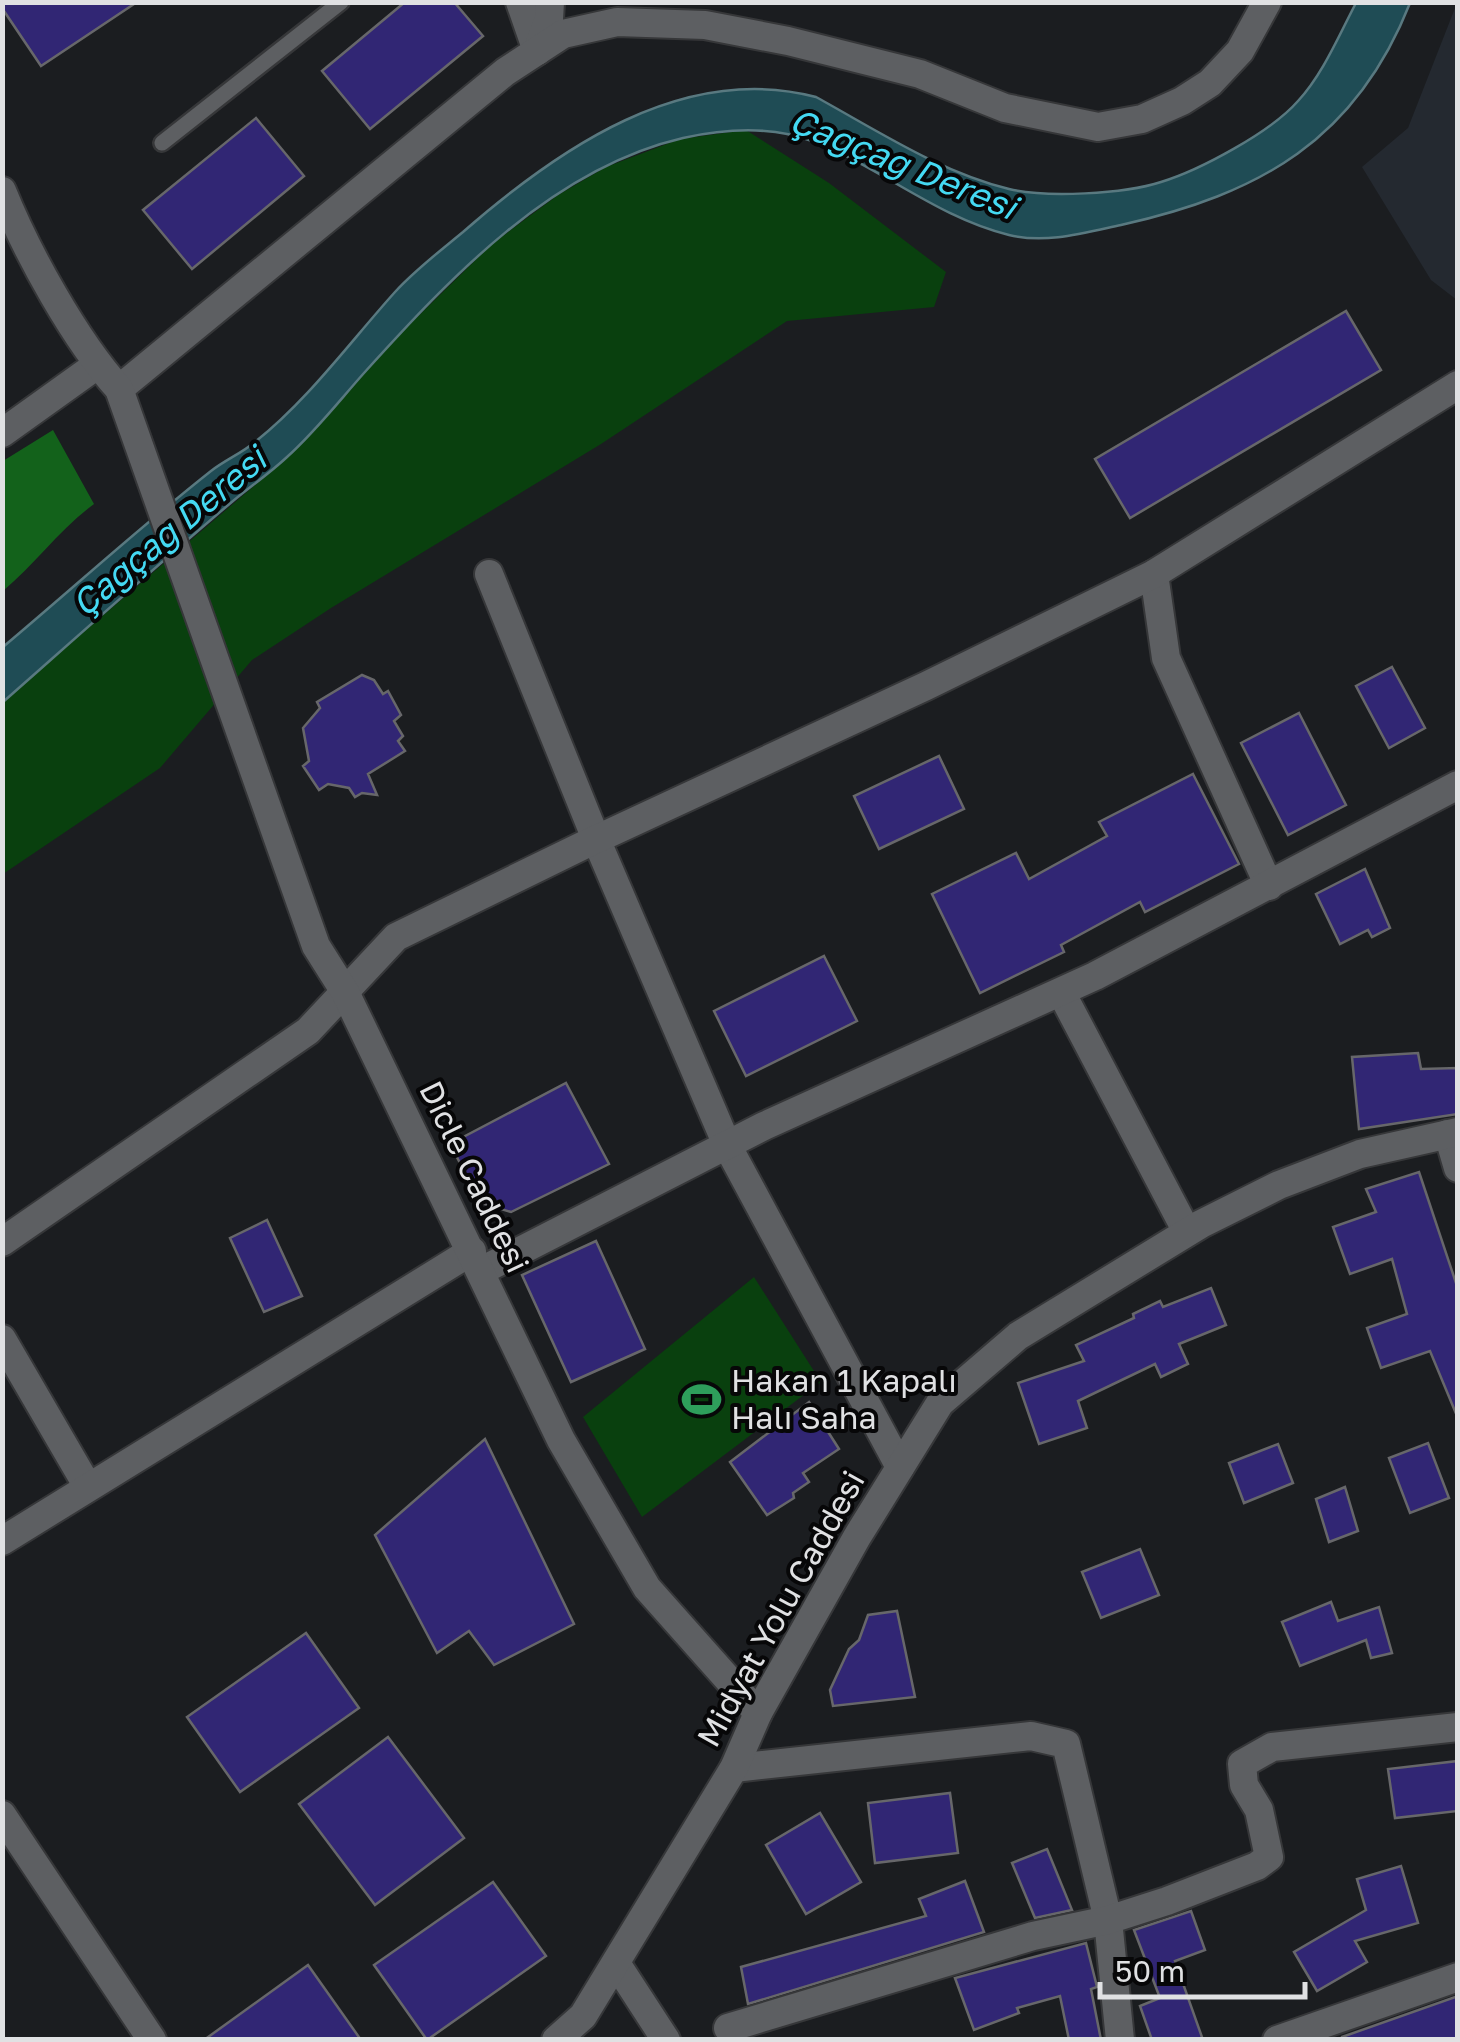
<svg xmlns="http://www.w3.org/2000/svg" width="1460" height="2042" font-family="'Golos Text',sans-serif">
  <rect width="100%" height="100%" fill="#1b1d20"/>
  <polygon fill="#242930" points="1457,3 1458,3 1457,300 1431,280 1362,167 1408,128"/>
  <g fill="#09400e">
    <polygon points="746,130 829,183 946,272 934,307 787,321 601,444 331,608 252,660 160,768 3,874 2,702 289,456 401,333 492,244 558,195 606,167 680,139"/>
    <polygon points="754,1277 821,1382 642,1517 583,1417"/>
  </g>
  <path fill="#13621b" d="M53,430L94,504C60,529 35,564 3,591V461Z"/>
  <path fill="#1f4c55" stroke="#597980" stroke-width="2.5" d="M1356,3H1410C1356,140 1260,194 1121,225C1084,233 1046,244 1009,235C936,217 881,167 812,141C772,126 724,129 683,138C553,168 450,278 364,373C339,401 315,432 287,457C270,473 251,486 233,501C155,567 79,635 3,702V647C72,589 140,527 211,471C225,460 242,453 255,442C308,400 350,342 395,292C415,270 440,251 463,232C558,149 683,62 816,97C878,131 940,172 1009,189C1046,198 1124,194 1161,182C1200,170 1271,132 1298,101C1323,74 1339,35 1356,3Z"/>
  <g fill="#312674" stroke="#67676a" stroke-width="2.5">
    <polygon points="2,2 137,2 41,66 2,8"/>
    <polygon points="405,2 454,2 483,36 370,129 322,71"/>
    <polygon points="256,118 304,176 192,269 143,210"/>
    <polygon points="1346,311 1381,370 1130,518 1095,459"/>
    <polygon points="1392,667 1425,728 1389,748 1356,686"/>
    <polygon points="362,675 374,680 383,694 388,691 401,715 394,721 403,736 398,741 405,751 368,774 377,795 362,793 355,797 349,788 328,784 319,790 303,766 309,761 303,728 320,708 317,702"/>
    <polygon points="1299,713 1346,805 1288,835 1241,743"/>
    <polygon points="939,756 964,809 879,849 854,796"/>
    <polygon points="1193,774 1239,864 1145,912 1140,902 1061,945 1064,952 980,993 932,894 1016,853 1029,879 1107,836 1099,822"/>
    <polygon points="1365,869 1390,928 1372,937 1368,930 1340,944 1316,894"/>
    <polygon points="824,956 857,1021 746,1076 714,1011"/>
    <polygon points="1418,1053 1421,1069 1458,1068 1458,1114 1359,1129 1352,1057"/>
    <polygon points="566,1083 609,1164 511,1212 481,1203 450,1144"/>
    <polygon points="1419,1172 1458,1289 1457,1416 1430,1351 1381,1368 1367,1328 1407,1314 1392,1259 1350,1274 1333,1227 1376,1212 1366,1189"/>
    <polygon points="267,1220 302,1296 264,1312 230,1238"/>
    <polygon points="596,1241 645,1349 571,1382 522,1275"/>
    <polygon points="1211,1288 1226,1325 1179,1344 1188,1364 1161,1377 1155,1364 1078,1401 1087,1428 1039,1444 1018,1383 1084,1361 1076,1345 1134,1318 1133,1314 1160,1301 1163,1307"/>
    <polygon points="809,1402 839,1449 803,1473 809,1482 793,1493 794,1498 767,1515 730,1462"/>
    <polygon points="485,1439 574,1624 494,1665 469,1631 437,1653 375,1535"/>
    <polygon points="1428,1443 1449,1498 1410,1513 1389,1458"/>
    <polygon points="1278,1444 1293,1483 1244,1503 1229,1463"/>
    <polygon points="1345,1487 1358,1531 1329,1542 1316,1499"/>
    <polygon points="1140,1549 1159,1595 1101,1618 1082,1572"/>
    <polygon points="1331,1602 1338,1621 1379,1607 1392,1653 1371,1658 1366,1640 1300,1666 1282,1622"/>
    <polygon points="897,1611 915,1697 833,1706 830,1690 849,1649 859,1640 868,1615"/>
    <polygon points="306,1633 359,1708 240,1792 187,1717"/>
    <polygon points="388,1737 464,1838 375,1905 299,1804"/>
    <polygon points="1458,1761 1458,1811 1395,1818 1388,1769"/>
    <polygon points="950,1793 958,1853 875,1863 868,1803"/>
    <polygon points="820,1813 861,1882 806,1914 766,1845"/>
    <polygon points="1047,1849 1072,1910 1035,1918 1012,1863"/>
    <polygon points="1401,1866 1418,1923 1355,1941 1367,1962 1317,1991 1294,1952 1366,1910 1357,1879"/>
    <polygon points="965,1881 984,1932 748,2004 741,1967 926,1916 919,1899"/>
    <polygon points="493,1882 546,1956 427,2040 374,1965"/>
    <polygon points="1191,1911 1205,1950 1175,1961 1203,2040 1152,2040 1140,2006 1160,1998 1134,1930"/>
    <polygon points="1086,1943 1097,1987 1091,1989 1101,2040 1069,2040 1060,1996 1017,2008 1019,2013 974,2030 955,1978"/>
    <polygon points="308,1965 361,2040 204,2040"/>
    <polygon points="1458,1996 1458,2040 1342,2040 1342,2037"/>
  </g>
  <g fill="none" stroke-linecap="round" stroke-linejoin="round">
    <defs>
      <polyline id="service" points="162,143 341,2"/>
      <g id="minor">
        <polyline points="520,2 537,51"/>
        <polyline points="537,51 549,19 550,2"/>
        <polyline points="119,389 505,72 563,34 617,22 705,25 788,41 920,74 1005,108 1098,127 1142,119 1182,101 1210,83 1240,51 1267,2"/>
        <polyline points="2,433 97,365"/>
        <polyline points="489,574 596,839 727,1145 900,1467"/>
        <polyline points="1154,574 1166,658 1269,886"/>
        <polyline points="1061,992 1187,1232"/>
        <polyline points="1448,1134 1458,1168"/>
        <polyline points="2,1242 308,1031 396,937 584,845 926,686 1154,574 1458,385"/>
        <polyline points="481,1271 764,1126 1095,976 1458,785"/>
        <polyline points="2,1339 88,1487"/>
        <polyline points="2,1541 472,1251"/>
        <polyline points="734,1768 1031,1736 1066,1744 1108,1920 1120,2040"/>
        <polyline points="2,1815 152,2040"/>
        <polyline points="616,1963 666,2040"/>
        <polyline points="728,2028 1033,1936 1108,1920 1167,1901 1257,1866 1269,1857 1259,1810 1244,1785 1242,1764 1272,1747 1458,1727"/>
        <polyline points="1277,2040 1458,1977"/>
      </g>
      <g id="tertiary">
        <path d="M2,191C27,253 75,340 119,389L316,946L345,992L561,1440L647,1588L758,1713"/>
        <polyline points="556,2040 583,2016 734,1768 758,1713 857,1537 940,1403 1018,1336 1201,1224 1279,1185 1360,1154 1458,1132"/>
      </g>
    </defs>
    <use href="#service" stroke="#363739" stroke-width="20"/>
    <use href="#minor" stroke="#363739" stroke-width="32"/>
    <use href="#tertiary" stroke="#363739" stroke-width="32"/>
    <use href="#service" stroke="#5d5f62" stroke-width="15"/>
    <use href="#minor" stroke="#5d5f62" stroke-width="28"/>
    <use href="#tertiary" stroke="#5d5f62" stroke-width="28"/>
  </g>
  <defs>
    <symbol id="stadium-bare" viewBox="-9 -9 18 18"><path d="M0-5a6.5 5 0 1 0 0 10a6.5 5 0 1 0 0-10ZM-3.5-1.8h7v3.6h-7Z" fill="#2e9e5b" stroke="#070708" stroke-width="2.5" paint-order="stroke"/></symbol>
  </defs>
  <g fill-rule="evenodd">
    <use href="#stadium-bare" x="674" y="1372" width="55" height="55"/>
  </g>
  <g text-anchor="middle" stroke-width="8" stroke-linejoin="round" paint-order="stroke">
    <g font-size="32" fill="#e0e1e3" stroke="#070708">
      <text transform="translate(474 1177) rotate(64)" y="11">Dicle Caddesi</text>
      <text transform="translate(781 1609) rotate(-61)" y="11">Midyat Yolu Caddesi</text>
    </g>
    <g font-size="32" fill="#e0e1e3" stroke="#070708" text-anchor="start">
      <text x="731" y="1392">Hakan 1 Kapalı<tspan x="731" dy="37">Halı Saha</tspan></text>
    </g>
    <g font-size="35" font-style="italic" fill="#44d9f2" stroke="#070708">
      <text transform="translate(903 164) rotate(22)" y="12">Çağçağ Deresi</text>
      <text transform="translate(169 532) rotate(-40)" y="12">Çağçağ Deresi</text>
    </g>
  </g>
  <rect width="1460" height="2042" fill="none" stroke="#e0e1e3" stroke-width="10"/>
  <path d="M1100 1982v15h205v-15" fill="none" stroke="#e0e1e3" stroke-width="5"/>
  <text x="1115" y="1982" font-size="30" fill="#e0e1e3" stroke="#070708" stroke-width="8" paint-order="stroke">50 m</text>
</svg>
